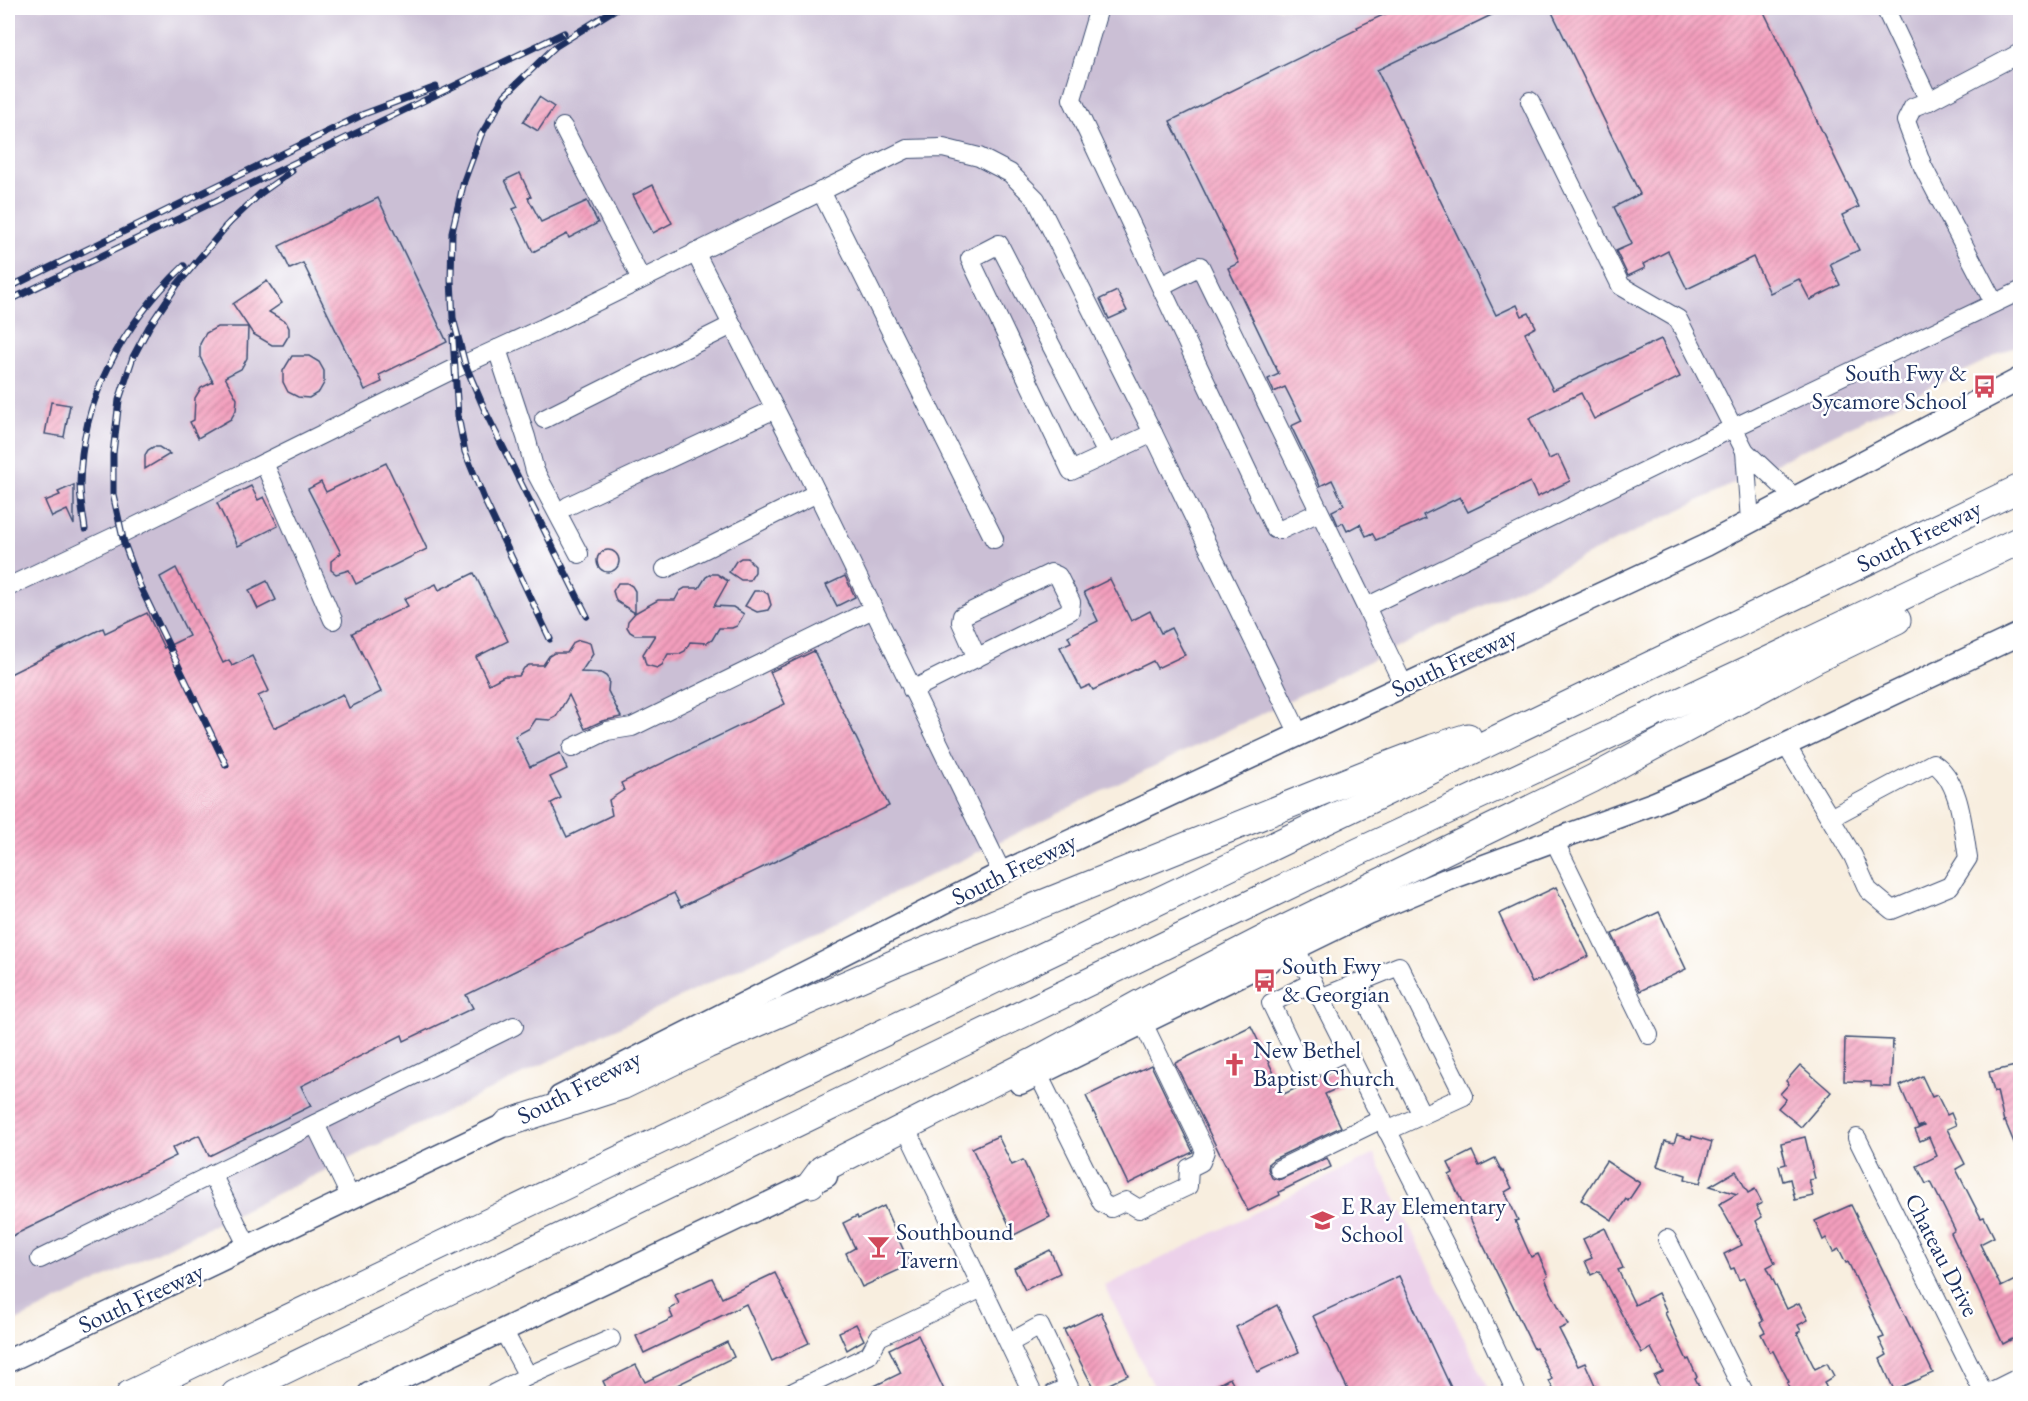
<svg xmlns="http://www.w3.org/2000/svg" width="2028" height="1401" font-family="'EB Garamond',serif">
  <defs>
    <pattern id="building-hatch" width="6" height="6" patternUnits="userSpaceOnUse" patternTransform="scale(1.5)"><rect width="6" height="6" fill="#f49fbd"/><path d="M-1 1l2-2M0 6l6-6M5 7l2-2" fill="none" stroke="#c5829d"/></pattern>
  </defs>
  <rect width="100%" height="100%" fill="#fff"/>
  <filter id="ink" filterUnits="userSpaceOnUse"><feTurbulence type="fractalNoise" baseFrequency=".0167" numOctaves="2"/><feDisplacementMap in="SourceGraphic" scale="12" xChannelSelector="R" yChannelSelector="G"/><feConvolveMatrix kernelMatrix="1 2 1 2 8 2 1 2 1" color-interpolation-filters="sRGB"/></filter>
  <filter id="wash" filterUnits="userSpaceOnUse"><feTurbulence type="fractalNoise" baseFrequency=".008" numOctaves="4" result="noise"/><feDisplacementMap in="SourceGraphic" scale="24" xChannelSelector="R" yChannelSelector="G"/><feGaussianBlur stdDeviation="1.35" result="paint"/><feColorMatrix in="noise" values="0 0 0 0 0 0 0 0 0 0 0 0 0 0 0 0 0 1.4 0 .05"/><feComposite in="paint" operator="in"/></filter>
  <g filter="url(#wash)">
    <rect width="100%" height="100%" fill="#f8eedf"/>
    <polygon fill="#ecd1ea" points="1374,1154 1491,1393 1157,1393 1105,1286"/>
    <polygon fill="#cbbfd5" points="8,8 2020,8 2020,344 8,1325"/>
    <g id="blocks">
      <g fill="url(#building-hatch)">
        <polygon points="1398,8 1506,8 1377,70 1496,315 1517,305 1522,316 1529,313 1536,327 1525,333 1553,390 1661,339 1680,377 1594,419 1581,393 1529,418 1549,459 1558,455 1570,481 1537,497 1530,482 1468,512 1460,497 1423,515 1425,519 1376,540 1372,533 1366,536 1360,524 1347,531 1343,523 1338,525 1332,511 1344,505 1332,480 1320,486 1291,426 1302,421 1285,387 1274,392 1268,379 1279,374 1228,268 1239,263 1170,121 1358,29 1357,27"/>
        <polygon points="1550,8 1762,8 1859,207 1842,215 1859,250 1830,264 1840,285 1810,300 1799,279 1770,293 1753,257 1687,289 1668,251 1643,264 1645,268 1628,276 1616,251 1632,244 1614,207 1640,194"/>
        <polygon points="539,97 554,107 538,131 523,122"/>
        <polygon points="520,173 531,197 528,198 541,222 587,201 598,223 569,238 567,234 533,252 513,209 518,207 505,180"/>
        <polygon points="653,185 672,223 653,233 633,195"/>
        <polygon points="378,198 447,342 379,375 382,382 365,390 303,263 290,269 279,246"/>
        <polygon points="267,281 282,303 269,312 286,322 289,328 289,335 283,345 272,345 253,334 233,304"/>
        <polygon points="1117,291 1127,311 1109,319 1100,299"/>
        <polygon points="217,327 248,327 247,358 241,369 225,377 237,399 236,410 231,419 198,438 190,422 194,420 195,398 201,388 213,382 200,357 200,344 206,333"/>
        <polygon points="292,356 309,356 319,362 324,371 324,383 319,392 309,398 298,397 288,392 283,382 283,371"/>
        <polygon points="51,402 70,405 64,437 45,434"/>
        <polygon points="153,447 159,447 170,454 145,469 145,455 148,450"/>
        <polygon points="386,463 427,549 356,584 349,570 336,574 331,570 331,561 341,553 308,489 321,482 326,492"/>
        <polygon points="74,485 74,525 67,510 52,517 45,501 60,495 58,492"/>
        <polygon points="251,486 258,500 264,497 278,526 238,546 217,503"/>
        <circle cx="608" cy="561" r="11"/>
        <polygon points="741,558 747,558 755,566 755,572 750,580 741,580 729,572 736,561"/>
        <polygon points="176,568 223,663 229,660 232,666 252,656 269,691 258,696 274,728 343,694 349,708 381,692 352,633 408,606 404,599 436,584 439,590 474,573 508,641 476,657 489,684 504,676 519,676 524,668 529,665 543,665 549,656 554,653 567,653 574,642 579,640 590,643 593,654 581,672 601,673 606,676 609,680 608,691 621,717 602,721 585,729 569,695 556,717 550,720 536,719 530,728 515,736 530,767 560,753 567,769 550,777 561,798 551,803 567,837 612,815 609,800 624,790 621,783 785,704 770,672 814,651 889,806 681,907 674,893 466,995 473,1008 404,1041 402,1035 301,1086 311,1106 209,1156 199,1135 172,1148 176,1156 8,1238 8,675 103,628 105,633 147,613 164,648 189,636 160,577"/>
        <polygon points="711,574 717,574 728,581 714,606 733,607 744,614 737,626 732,628 719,628 712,640 707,643 690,642 685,651 679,654 668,654 662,665 657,668 646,665 643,654 655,635 635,635 630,632 627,627 628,621 635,613 616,601 613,591 618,583 627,583 632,586 635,591 635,613 658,600 675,600 680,591 685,588 699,588 706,577"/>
        <polygon points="845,576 855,597 837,606 826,585"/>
        <polygon points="1110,579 1131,621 1150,611 1161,633 1171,628 1185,655 1157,668 1153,661 1093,690 1090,685 1081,689 1060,647 1071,642 1068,636 1098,621 1084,592"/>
        <polygon points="267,581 276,600 258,609 249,590"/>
        <polygon points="754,591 763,591 768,594 771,605 768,610 757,612 745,606"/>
        <polygon points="1556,887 1589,956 1532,983 1499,914"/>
        <polygon points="1659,912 1686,969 1640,991 1612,934"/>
        <polygon points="1251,1026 1284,1094 1334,1070 1342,1086 1325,1094 1341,1127 1274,1159 1269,1163 1268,1169 1272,1178 1279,1180 1327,1158 1331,1167 1279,1192 1280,1195 1248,1211 1175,1063"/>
        <polygon points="1845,1038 1893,1040 1891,1087 1871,1086 1871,1082 1844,1081"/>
        <polygon points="1151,1065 1193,1152 1128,1184 1086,1096"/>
        <polygon points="1800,1065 1831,1092 1801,1127 1778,1108 1786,1099 1780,1094 1789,1084 1786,1081"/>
        <polygon points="2020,1065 2020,1157 2005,1121 2004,1122 1997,1091 1994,1092 1989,1072"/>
        <polygon points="1922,1076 1932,1097 1937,1095 1947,1115 1951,1113 1956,1125 1947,1129 1965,1164 1956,1169 1981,1218 1984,1217 1994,1237 1980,1244 2001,1287 2015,1280 2020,1292 2020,1335 2003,1344 1951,1233 1955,1230 1931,1182 1926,1184 1917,1166 1937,1156 1929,1137 1920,1141 1915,1130 1924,1126 1923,1125 1918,1127 1900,1086"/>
        <polygon points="1677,1135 1691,1139 1692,1136 1712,1142 1700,1183 1685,1179 1686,1175 1657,1166 1665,1141 1674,1143"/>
        <polygon points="998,1136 1012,1165 1023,1160 1050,1217 1014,1235 972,1148"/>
        <polygon points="1805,1137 1815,1179 1809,1180 1813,1196 1795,1200 1790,1179 1783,1181 1779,1166 1786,1164 1781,1143"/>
        <polygon points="1472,1151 1479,1166 1495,1158 1502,1172 1503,1171 1512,1188 1505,1192 1518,1220 1515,1221 1531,1257 1538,1254 1548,1276 1545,1278 1551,1292 1568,1325 1559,1329 1578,1366 1585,1363 1599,1394 1556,1394 1549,1381 1552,1379 1536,1348 1534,1349 1449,1175 1453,1173 1448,1163"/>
        <polygon points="1606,1161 1640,1183 1628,1201 1626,1199 1612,1220 1581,1200"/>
        <polygon points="1736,1171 1748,1193 1755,1189 1762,1203 1756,1206 1762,1217 1756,1221 1775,1263 1767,1267 1787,1309 1799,1303 1808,1320 1798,1325 1801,1331 1797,1333 1815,1369 1827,1363 1834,1376 1824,1382 1829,1394 1792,1394 1787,1383 1789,1382 1773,1351 1770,1352 1761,1334 1765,1332 1760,1323 1763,1321 1744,1278 1739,1280 1734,1268 1731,1269 1724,1254 1742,1245 1719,1204 1737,1194 1710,1186"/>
        <polygon points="1851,1205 1933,1373 1894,1390 1880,1359 1887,1355 1879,1339 1884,1337 1848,1262 1846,1263 1839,1249 1833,1252 1826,1238 1823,1240 1815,1221"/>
        <polygon points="884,1206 910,1265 862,1287 846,1253 855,1248 843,1223 857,1216 858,1219"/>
        <polygon points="1605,1228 1623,1268 1618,1270 1635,1305 1658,1293 1667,1312 1665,1313 1687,1360 1689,1359 1697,1377 1695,1378 1703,1394 1663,1394 1654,1376 1663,1372 1651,1348 1642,1353 1599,1271 1591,1275 1585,1261 1592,1258 1583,1239"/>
        <polygon points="1050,1250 1060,1273 1025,1290 1014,1268"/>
        <polygon points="775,1273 809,1343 772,1361 746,1304 644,1353 636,1336 673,1318 669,1309 679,1304 675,1295 712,1278 722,1298"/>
        <polygon points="1399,1276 1454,1394 1350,1394 1313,1316"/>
        <polygon points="1277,1305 1299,1352 1257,1372 1236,1327"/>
        <polygon points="1101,1312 1128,1375 1095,1391 1064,1330"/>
        <polygon points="856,1324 864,1340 847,1350 839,1332"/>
        <polygon points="918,1335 946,1394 858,1394 901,1373 889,1349"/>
        <polygon points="727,1342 734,1357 659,1394 609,1394 603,1381 636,1365 645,1382"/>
        <polygon points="1230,1378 1238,1394 1200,1394"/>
      </g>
    </g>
  </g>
  <g filter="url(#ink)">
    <use href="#blocks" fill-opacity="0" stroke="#3c4c71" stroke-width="1.5"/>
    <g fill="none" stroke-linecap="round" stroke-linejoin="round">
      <defs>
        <g id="minor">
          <polyline points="1099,8 1072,99 1275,529 1283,529 1319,512"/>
          <polyline points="1885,8 1929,101 2020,53"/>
          <polyline points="1530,101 1621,286 1678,319 1745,451"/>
          <polyline points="1929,101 1913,107 1906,121 1923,167 1994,303"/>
          <polyline points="563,127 641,279"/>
          <polyline points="821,191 994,539"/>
          <polyline points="695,252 801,460 1002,873"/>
          <polyline points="1161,286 1200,266 1366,607"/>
          <polyline points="497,349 526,437 535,471 579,554"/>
          <polyline points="544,419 732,325"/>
          <polyline points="1107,454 999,244 970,259 1071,471 1153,433 1299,734"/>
          <polyline points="264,463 333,620"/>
          <polyline points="568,506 775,409"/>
          <polyline points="1750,521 1745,451 1795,498"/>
          <polyline points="665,569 817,493"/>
          <polyline points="8,587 122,533 454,369 545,327 907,149 943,148 979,157 1010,173 1036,199 1153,433"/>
          <polyline points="1404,686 1366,607 1737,426 2020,291"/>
          <polyline points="912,690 1070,611 1071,602 1058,576 1051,573 962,616 961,622 977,658"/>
          <path d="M1786,745L1853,856L1868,890L1892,910L1950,886L1968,858C1963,829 1961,780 1933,763L1830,818"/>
          <polyline points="572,748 607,731 632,727 873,609"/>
          <polyline points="1554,840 1649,1035"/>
          <polyline points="1296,949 1479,1312 1517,1394"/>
          <polyline points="1313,982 1271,1003 1304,1072 1347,1051"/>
          <polyline points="1357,983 1422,1115"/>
          <polyline points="1320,998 1399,966 1464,1096 1387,1131"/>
          <polyline points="1038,1074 1102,1203 1111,1208 1126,1201 1139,1209 1188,1186 1189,1168 1201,1162 1205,1151 1143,1023"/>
          <polyline points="315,1124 351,1198"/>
          <polyline points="910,1137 1033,1394"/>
          <polyline points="1857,1138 1984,1394"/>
          <polyline points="1279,1169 1382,1119"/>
          <polyline points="212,1174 248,1247"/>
          <polyline points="1667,1239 1745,1394"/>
          <polyline points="40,1259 514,1026"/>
          <polyline points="1009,1343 1040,1326 1069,1387 1053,1394"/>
          <polyline points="528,1376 611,1339"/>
          <polyline points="493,1394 528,1376 503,1330"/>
          <polyline points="789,1394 869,1355 879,1337 982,1288"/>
          <polyline points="1986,1394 2020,1377"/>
        </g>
        <g id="major">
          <polyline points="1020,1083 1367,913 1446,880 1655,803 1732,770 2020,634"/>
          <polyline points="560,1097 1002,873 1706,545 2020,379"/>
          <polyline points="8,1361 523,1116"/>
          <polyline points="369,1394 826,1176"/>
        </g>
        <g id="highway">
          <polyline points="508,1123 622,1086 707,1045 895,963 1378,769 1433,748 1468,737"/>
          <polyline points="811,1184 822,1169 1035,1061 1159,993 1278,932 1592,779 1816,659 1897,620"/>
          <polyline points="130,1394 2020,488"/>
          <polyline points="235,1394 1358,852 1767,661 2020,540"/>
        </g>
      </defs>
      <use href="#minor" stroke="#3c4c71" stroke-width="20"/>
      <use href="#major" stroke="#3c4c71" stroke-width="25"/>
      <use href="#highway" stroke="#3c4c71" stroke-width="29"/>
      <use href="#minor" stroke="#fff" stroke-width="18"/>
      <use href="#major" stroke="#fff" stroke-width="22"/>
      <use href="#highway" stroke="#fff" stroke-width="27"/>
      <defs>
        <g id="rail">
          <polyline points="225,227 261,193 292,171"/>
          <polyline points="8,288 364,114 436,87"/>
          <polyline points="8,301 564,33"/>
          <polyline points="453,337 458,416 465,452 485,501 550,639"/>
          <path d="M85,529C83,514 80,499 80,484C81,398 123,324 184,266"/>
          <polyline points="587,616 486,413 465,364 453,318 451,280 452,232 464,181 481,135 505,95 556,46 617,8"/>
          <polyline points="226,765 140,586 124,543 113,494 113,454 119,400 133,357 149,327 177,285 230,222"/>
        </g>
      </defs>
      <use href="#rail" stroke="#1b2f5e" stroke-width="7"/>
      <use href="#rail" stroke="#fff" stroke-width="4.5" stroke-dasharray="14" stroke-linecap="butt"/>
    </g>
  </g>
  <defs>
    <symbol id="bus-bare" viewBox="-9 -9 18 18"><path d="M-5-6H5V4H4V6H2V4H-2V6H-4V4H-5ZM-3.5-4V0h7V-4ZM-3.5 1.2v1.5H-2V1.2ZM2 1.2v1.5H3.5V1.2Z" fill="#d1495b" stroke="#fff" stroke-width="2.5" paint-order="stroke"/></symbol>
    <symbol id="church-bare" viewBox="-9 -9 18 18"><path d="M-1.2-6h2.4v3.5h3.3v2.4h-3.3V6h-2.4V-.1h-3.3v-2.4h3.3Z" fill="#d1495b" stroke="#fff" stroke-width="2.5" paint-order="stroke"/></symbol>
    <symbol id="school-bare" viewBox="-9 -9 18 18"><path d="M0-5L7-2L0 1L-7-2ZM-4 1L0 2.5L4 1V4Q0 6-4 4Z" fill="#d1495b" stroke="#fff" stroke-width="2.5" paint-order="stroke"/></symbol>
    <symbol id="bar-bare" viewBox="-9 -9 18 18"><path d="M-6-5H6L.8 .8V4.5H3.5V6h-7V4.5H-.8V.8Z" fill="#d1495b" stroke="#fff" stroke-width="2.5" paint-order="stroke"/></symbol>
  </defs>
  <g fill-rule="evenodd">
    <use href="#bus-bare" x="1968" y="370" width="33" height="33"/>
    <use href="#bus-bare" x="1248" y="964" width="33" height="33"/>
    <use href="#church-bare" x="1218" y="1048" width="33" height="33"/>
    <use href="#school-bare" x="1306" y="1204" width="33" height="33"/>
    <use href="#bar-bare" x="862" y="1230" width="33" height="33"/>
  </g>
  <g text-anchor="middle" stroke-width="5" stroke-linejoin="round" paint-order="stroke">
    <g font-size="24" fill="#1b2f5e" stroke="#fff" text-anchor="start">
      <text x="1967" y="381" text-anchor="end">South Fwy &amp;<tspan x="1967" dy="28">Sycamore School</tspan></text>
      <text x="1282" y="974">South Fwy<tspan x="1282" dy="28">&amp; Georgian</tspan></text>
      <text x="1253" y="1058">New Bethel<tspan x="1253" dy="28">Baptist Church</tspan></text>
      <text x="1341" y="1214">E Ray Elementary<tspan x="1341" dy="28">School</tspan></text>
      <text x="896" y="1240">Southbound<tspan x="896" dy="28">Tavern</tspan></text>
    </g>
    <g font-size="24" fill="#1b2f5e" stroke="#fff">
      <text transform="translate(1919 536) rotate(-26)" y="8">South Freeway</text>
      <text transform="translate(1454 662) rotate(-25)" y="8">South Freeway</text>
      <text transform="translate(1014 869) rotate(-26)" y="8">South Freeway</text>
      <text transform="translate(579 1087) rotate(-27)" y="8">South Freeway</text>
      <text transform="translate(1942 1255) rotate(63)" y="8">Chateau Drive</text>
      <text transform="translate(141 1298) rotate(-25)" y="8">South Freeway</text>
    </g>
  </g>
  <rect width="2028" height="1401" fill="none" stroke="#fff" stroke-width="30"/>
</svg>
